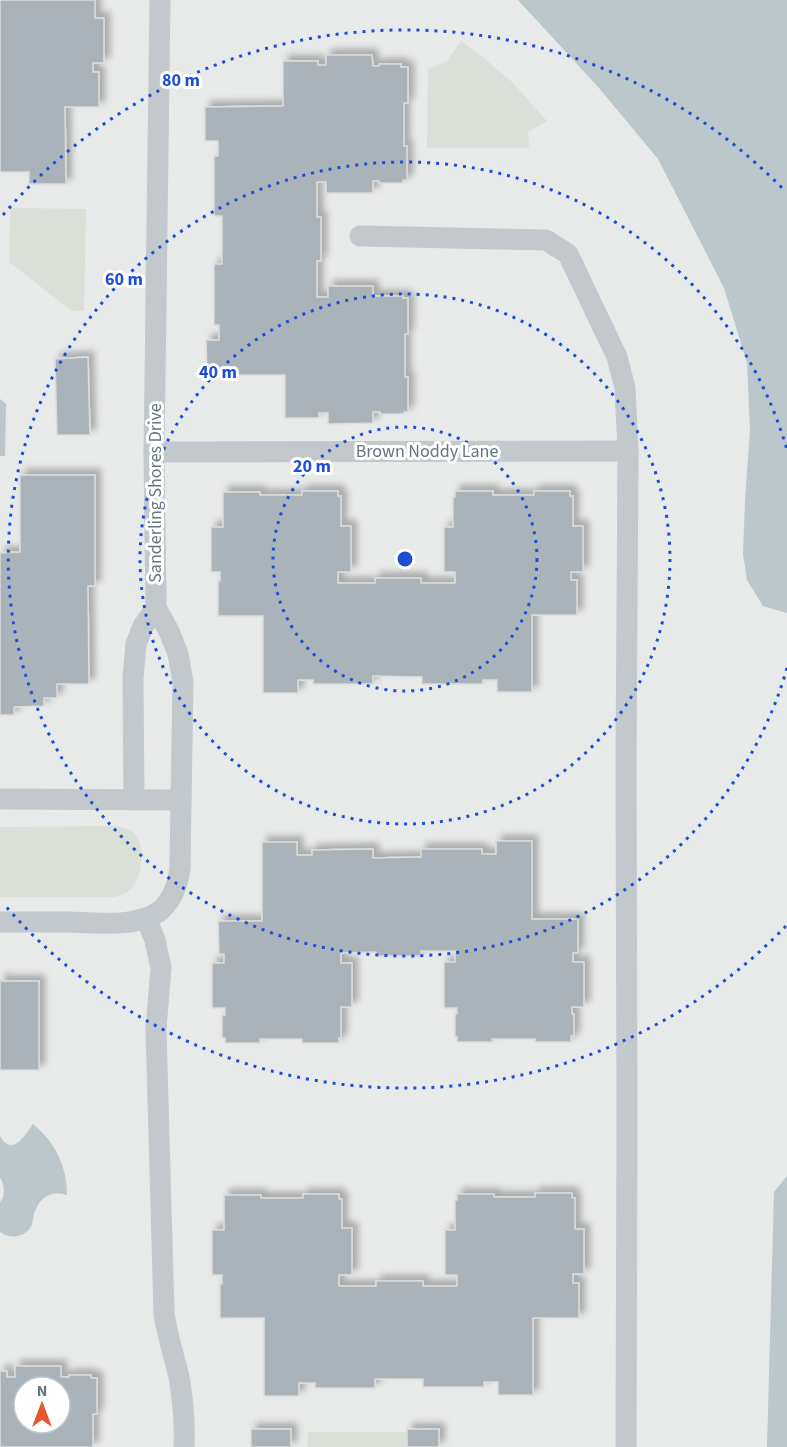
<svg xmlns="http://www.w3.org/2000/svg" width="787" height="1447" font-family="'Source Sans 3',sans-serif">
  <defs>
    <filter id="shadow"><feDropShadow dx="5.5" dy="-5.5" stdDeviation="3" flood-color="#0004"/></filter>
  </defs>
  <rect width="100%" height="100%" fill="#fafaf8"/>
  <path fill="#e8e9e9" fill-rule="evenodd" d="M0,0H787V1447H0ZM24,1387H60V1423H24Z"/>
  <g fill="#dadfd7">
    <polygon points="461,41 485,59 513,83 547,121 528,132 529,148 427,148 428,69 446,62"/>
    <polygon points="10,208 86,209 84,311 72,311 9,262"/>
    <path d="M113,826C119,827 127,828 132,831C146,842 143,876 132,888C128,893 121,895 115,897H0V827Z"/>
    <polygon points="308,1432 407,1432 406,1447 307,1447"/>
  </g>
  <g fill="#bbc7cb">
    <polygon points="518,0 787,0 787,613 763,606 747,580 743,554 745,501 750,430 747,363 724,288 658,159 599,88"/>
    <polygon points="0,399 6,404 5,456 0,456"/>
    <path d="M33,1124C55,1142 67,1166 67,1195C51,1190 39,1197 34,1214C33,1218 33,1224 30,1228C23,1238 9,1239 0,1232V1202L3,1198L4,1191L3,1184L0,1177V1136C12,1157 25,1136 33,1124Z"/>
    <polygon points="787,1176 787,1447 767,1447 774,1192"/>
  </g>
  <g fill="#aab3b9" stroke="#dcdcda" stroke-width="1.5" fill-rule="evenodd" filter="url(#shadow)">
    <polygon points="0,0 95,0 95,18 104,18 104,63 93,63 93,72 99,72 99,107 65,107 66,184 29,184 29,172 0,172"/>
    <polygon points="326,55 372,55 373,66 379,66 379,64 401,64 401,67 408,67 408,103 404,103 404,146 407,146 407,180 403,180 403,183 379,183 379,181 373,181 373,193 326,193 326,182 317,182 317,217 321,217 321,261 317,261 317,297 328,297 328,286 373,286 373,296 403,296 403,298 408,298 408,334 405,334 405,377 408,377 408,412 404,412 404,414 380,414 380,412 373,412 373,423 328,424 328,413 319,413 319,418 285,418 285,375 207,375 206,340 219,340 219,325 214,325 214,264 222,264 222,216 214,216 214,156 218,156 218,141 205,141 205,107 283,106 283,61 318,61 318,65 326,65"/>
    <polygon points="88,357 90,435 57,435 55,359"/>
    <polygon points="20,475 95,475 95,586 88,586 89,684 57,684 57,698 44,698 44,706 14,707 14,715 0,715 0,553 20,552"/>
    <polygon points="302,491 338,491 338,496 341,496 341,526 351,526 351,572 338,572 338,583 375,583 375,578 421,578 421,583 455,583 455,572 444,572 444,527 453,527 453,497 455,497 455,491 493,491 493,495 534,495 534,491 570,491 570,496 573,496 573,526 583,526 583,572 571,572 571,580 577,580 577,615 532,615 532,692 497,692 497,680 483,680 483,684 422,684 422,677 373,676 373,684 313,684 313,680 298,680 298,693 263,693 263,616 218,616 218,581 220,581 220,572 211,572 211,527 223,527 223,492 260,492 260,495 302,495"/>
    <polygon points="496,841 532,841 532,919 578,919 578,953 573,953 573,962 584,962 584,1007 572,1007 572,1014 574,1014 574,1036 571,1036 571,1042 535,1042 535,1039 492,1039 492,1042 457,1042 457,1037 455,1037 455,1014 457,1014 457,1008 444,1008 444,962 455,962 455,951 421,951 421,956 376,956 376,952 341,953 341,963 352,963 352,1007 341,1007 341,1038 339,1038 339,1043 302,1043 302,1039 260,1039 260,1043 225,1043 225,1038 222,1038 222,1015 225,1015 225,1008 212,1008 212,963 224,963 224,954 219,954 218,921 262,921 262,842 297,842 297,855 312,855 312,850 373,849 373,858 421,857 421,849 482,849 482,854 496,854"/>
    <polygon points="0,979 2,979 2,981 39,981 39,1070 0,1070"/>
    <polygon points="535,1193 572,1193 572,1198 575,1198 575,1229 584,1229 584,1274 573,1274 573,1283 579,1283 579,1318 533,1318 533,1395 498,1395 498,1382 484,1382 484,1387 423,1387 423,1379 375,1379 375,1388 315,1388 315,1383 299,1383 299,1396 264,1396 264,1318 220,1318 220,1284 222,1284 222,1275 212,1275 212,1230 224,1230 224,1195 261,1195 261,1198 303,1198 303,1194 339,1194 339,1199 342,1199 342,1228 352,1228 352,1275 339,1275 339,1286 376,1286 376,1281 423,1281 423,1286 457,1286 457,1275 445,1275 445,1230 455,1230 455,1200 457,1200 457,1194 494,1194 494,1197 535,1197"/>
    <path d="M15,1366H61V1377H69V1375H91V1378H97V1414H93V1447H0V1371H7V1377H15ZM24,1387H60V1423H24Z"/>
    <rect x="251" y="1429" width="40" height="18"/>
    <rect x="407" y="1429" width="32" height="18"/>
  </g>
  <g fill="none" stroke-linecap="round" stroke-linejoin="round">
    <g stroke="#c3c8cc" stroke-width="21">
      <polyline points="360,236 546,240 568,254 617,357 625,388 628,451 626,765 627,1120 626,1447"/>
      <polyline points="154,452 628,451"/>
      <polyline points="0,799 181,800"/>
      <polyline points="134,800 133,678 136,644 143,626 156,608"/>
      <path d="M146,918L155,940L161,968L156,1029L164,1313C167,1335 174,1356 179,1377C183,1400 185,1424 184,1447"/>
      <path d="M0,922C23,922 47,922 70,922C97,923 139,928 161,910C173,899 178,884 180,868L183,682L178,654L169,631L156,608L154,452L160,0"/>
    </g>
  </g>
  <g fill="none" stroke="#1d4ed8" stroke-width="3" stroke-dasharray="3 6">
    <circle cx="405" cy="559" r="132"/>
    <circle cx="405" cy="559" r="265"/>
    <path d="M787 668A397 397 0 1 1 787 450"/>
    <path d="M786 926A529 529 0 0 1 3 903M3 215A529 529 0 0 1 786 192"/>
  </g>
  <g text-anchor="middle" stroke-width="6" stroke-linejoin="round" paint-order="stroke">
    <g font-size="18" fill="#657683" stroke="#fff">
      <text x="427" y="457">Brown Noddy Lane</text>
      <text transform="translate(155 493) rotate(-90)" y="6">Sanderling Shores Drive</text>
    </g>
  </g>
  <circle cx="405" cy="559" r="9" fill="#1d4ed8" stroke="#fff" stroke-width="3"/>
  <g font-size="18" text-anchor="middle" font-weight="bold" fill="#1d4ed8" stroke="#fff" stroke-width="6" stroke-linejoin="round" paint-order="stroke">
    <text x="181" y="86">80 m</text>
    <text x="124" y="285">60 m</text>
    <text x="218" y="378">40 m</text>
    <text x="312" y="472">20 m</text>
  </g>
  <g transform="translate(42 1405)"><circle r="28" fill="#ffffff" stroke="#c1c8cd" stroke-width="1.5"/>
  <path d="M0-4.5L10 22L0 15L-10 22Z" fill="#e4572e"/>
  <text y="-9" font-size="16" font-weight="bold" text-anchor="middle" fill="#657683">N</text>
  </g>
</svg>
